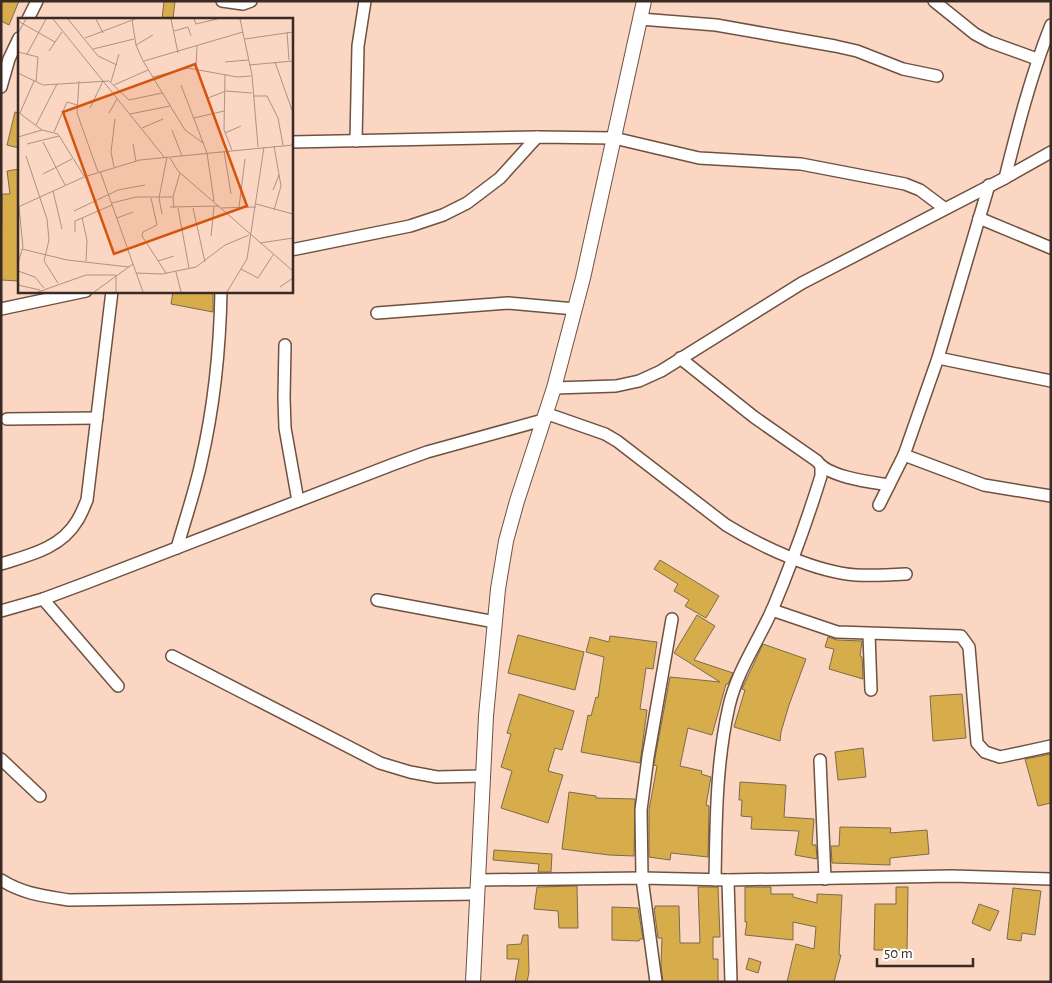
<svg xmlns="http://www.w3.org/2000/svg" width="1052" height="983" font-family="'Alegreya Sans',sans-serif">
  <rect width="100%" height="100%" fill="#fbd6c2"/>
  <g fill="#d7ac4a" stroke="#7b6b4c">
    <polygon points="1,1 19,1 9,25 1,21"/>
    <polygon points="164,1 175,1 173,19 162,19"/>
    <polygon points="15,112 19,113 19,148 7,145"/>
    <polygon points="19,169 19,281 1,280 2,194 10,194 7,171"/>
    <polygon points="173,291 213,291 213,312 171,304"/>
    <polygon points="660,560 719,596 706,618 685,606 689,600 674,591 678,584 654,569"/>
    <polygon points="697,615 715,626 694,660 733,673 728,684 726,684 712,735 688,728 680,766 702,771 701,774 711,777 706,805 709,806 708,857 671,853 670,860 649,857 649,810 657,766 654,765 655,758 670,677 720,682 674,653"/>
    <polygon points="518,635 584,652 575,690 508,673"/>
    <polygon points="610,636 657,642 653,669 646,668 640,709 647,710 640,763 581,752 588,715 591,716 596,697 598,698 604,657 586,652 590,637 609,642"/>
    <polygon points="828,637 837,640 862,641 860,656 862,657 863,679 829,669 834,649 825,647"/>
    <polygon points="763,644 806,659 789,705 781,732 780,741 734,727 745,690 742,689"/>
    <polygon points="519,694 574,711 562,750 555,748 548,771 563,775 548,823 501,808 512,771 501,767 511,734 507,733"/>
    <polygon points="962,694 966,738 933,741 930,696"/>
    <polygon points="863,748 866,777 838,780 835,752"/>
    <polygon points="1051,754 1051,803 1038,806 1025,759"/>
    <polygon points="740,782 786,785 784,817 814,819 812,845 816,845 817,859 795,855 799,831 751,829 752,817 741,816 742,800 739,800"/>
    <polygon points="569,792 596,796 596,798 635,799 634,856 609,855 562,849"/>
    <polygon points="840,827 891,828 890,833 927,830 929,854 890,858 890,865 832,863 831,846 839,846"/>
    <polygon points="494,850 552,854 551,872 538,872 539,864 493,860"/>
    <polygon points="577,886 578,928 559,928 558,911 534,909 537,887"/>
    <polygon points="698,887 718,887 720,937 713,937 713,959 718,959 718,982 663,982 661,965 662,938 658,938 654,908 655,909 655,906 679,906 680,943 700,943"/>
    <polygon points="745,887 771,887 771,894 793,894 793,897 817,903 817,894 842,895 839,955 841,955 834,982 787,982 796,944 814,949 816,927 793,922 793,940 745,935 747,922 745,922"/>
    <polygon points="896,887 908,887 907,950 874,950 875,904 896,904"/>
    <polygon points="1013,888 1041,891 1035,935 1022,933 1021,941 1007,939"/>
    <polygon points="979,904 999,911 990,931 972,923"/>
    <polygon points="612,907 638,908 643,939 640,939 639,941 612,940"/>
    <polygon points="523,935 528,935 529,972 527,982 515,982 519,959 507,959 507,945 521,944"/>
    <polygon points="749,958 761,962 758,973 746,969"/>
  </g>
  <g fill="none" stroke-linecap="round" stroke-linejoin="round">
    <defs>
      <g id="minor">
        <polyline points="222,1 243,4 251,1"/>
        <polyline points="934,1 975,34 990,42 1037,59"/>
        <polyline points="28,19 37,1"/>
        <polyline points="640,19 716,25 835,46 857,51 903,69 937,76"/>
        <polyline points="1,87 9,59 19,38"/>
        <polyline points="356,141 358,46 365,1"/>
        <polyline points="291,142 537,137 614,138 699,158 801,164 905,184 920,190 944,208"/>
        <path d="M1005,178C1018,126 1031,75 1051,25"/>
        <polyline points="979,218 1051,248"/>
        <polyline points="291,250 410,226 443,215 467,203 500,178 537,137"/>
        <polyline points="1,309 86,291"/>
        <polyline points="377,313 508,303 575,309"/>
        <polyline points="285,345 284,398 285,428 298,501"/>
        <path d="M680,358L754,417L817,461C828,477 870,482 889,485"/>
        <polyline points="938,358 1051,381"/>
        <polyline points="554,388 616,386 639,381 661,371 802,283 1005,178 1051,152"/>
        <path d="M545,413L605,434L617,441L726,525C760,546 815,572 856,575C872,576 890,575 906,574"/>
        <polyline points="7,419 97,418"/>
        <polyline points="904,455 984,485 1051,496"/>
        <polyline points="879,505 904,455 938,358 989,185"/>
        <path d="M177,548C185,520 195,491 201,463C214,407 220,349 221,291"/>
        <path d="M1,564C30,555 61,548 77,521C81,515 84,507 87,500L112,291"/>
        <polyline points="43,599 118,686"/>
        <polyline points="377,600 495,622"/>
        <polyline points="772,610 837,632 961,636 969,647 977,743 985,752 1000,757 1051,746"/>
        <polyline points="1,611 43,599 86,583 394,464 427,452 543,420"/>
        <polyline points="869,634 871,690"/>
        <polyline points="172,656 380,763 410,772 437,777 482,776"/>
        <polyline points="1,759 40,796"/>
        <polyline points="820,760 825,879"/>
        <path d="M1,880C23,894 44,896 69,900L477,894"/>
        <polyline points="478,880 642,878 728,880 952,876 1051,879"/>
        <path d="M715,880C716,822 716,763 729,706C737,671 759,640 773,608C791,565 807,521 821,476V466"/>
        <polyline points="728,880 731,982"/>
        <polyline points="656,982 642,878 641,810 648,757 672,619"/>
      </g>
      <polyline id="tertiary" points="473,982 486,716 498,589 506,541 517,501 554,388 583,278 644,1"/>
    </defs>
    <use href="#minor" stroke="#6f5140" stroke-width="14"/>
    <use href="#tertiary" stroke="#6f5140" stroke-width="16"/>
    <use href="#minor" stroke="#fff" stroke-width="11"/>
    <use href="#tertiary" stroke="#fff" stroke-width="14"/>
  </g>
  <g transform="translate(18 18)">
    <rect width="275" height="275" fill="#fbd6c2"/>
    <path fill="none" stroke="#ad9283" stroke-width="1" d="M35,1L147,140M50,1L80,38L99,47M78,1L85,15M153,1L160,35M176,1L178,6L199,1M222,1L234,57L240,129M114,2L118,27L125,43L167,112L185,125M0,3L37,24M156,13L170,9L173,18M269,14L271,42M0,15L8,1M67,20L117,1M227,21L275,14M118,27L135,17M75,31L116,21M31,33L44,14M0,34L20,39L18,64M9,36L28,1M126,43L225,14M207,44L230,42M257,44L275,95M231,47L275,43M178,50L179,28M0,55L25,67L91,63L111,82L144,75M207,56L206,112L214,132M135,59L170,50L219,59L233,58M61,63L59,95L80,154M93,64L101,36M96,67L130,52M163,67L189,135L196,183M187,72L190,80L208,73L234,75M235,78H249L260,100L265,127M72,90L85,63M0,94L24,112L40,116L66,158M2,95L16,63M91,95L99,81M112,96L152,88M176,100L206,93M18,107L39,66M124,110L145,101M154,112L164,138M36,114L49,84L59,87M207,115L223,108M0,119L24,112M25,124L47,167M9,126L41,118M115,126L118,143M256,128L263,168L256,192M206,133L213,176M8,138L29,201L31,222L26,243L40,265M152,140L160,153L275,253M96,149L93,134L97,101M82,153L125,274M25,156L54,141M255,172L261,157M35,173L44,211M133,180L139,207L125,214L124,218L148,255M94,185L118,179H155M238,186L275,196M0,189L66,159L122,142L275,127M152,189L201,188M221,189L227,141M156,190L155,179L162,155M160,190L171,250M175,190L187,244M203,190L238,189M56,193L100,172L127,167M144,196L141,180L149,139M64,200L69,222L68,243M99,200L115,194M57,214V203L94,187M193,218L196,189M242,225L275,220M4,231L49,242L111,249M140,243L156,238M0,245L5,229L1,189M223,251L240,260L255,237M0,253L17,259L26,270M158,254L163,274M118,255L144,256L178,249L207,227L231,217M98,257V274M0,267L22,272M262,269L275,260M20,274L68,257H98M76,274L115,246M209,274L229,241L246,129"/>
    <path fill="#d6540e" fill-opacity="0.15" stroke="#d6540e" stroke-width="2.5" d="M177,46L229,188L96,236L45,94Z"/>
    <rect width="275" height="275" fill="none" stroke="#392b24" stroke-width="2.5"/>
  </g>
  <rect width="1052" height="983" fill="none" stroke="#392b24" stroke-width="5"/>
  <path d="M877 958v8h96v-8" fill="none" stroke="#392b24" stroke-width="2.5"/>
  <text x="884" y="958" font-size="15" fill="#392b24" stroke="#ffffff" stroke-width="4" paint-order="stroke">50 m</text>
</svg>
